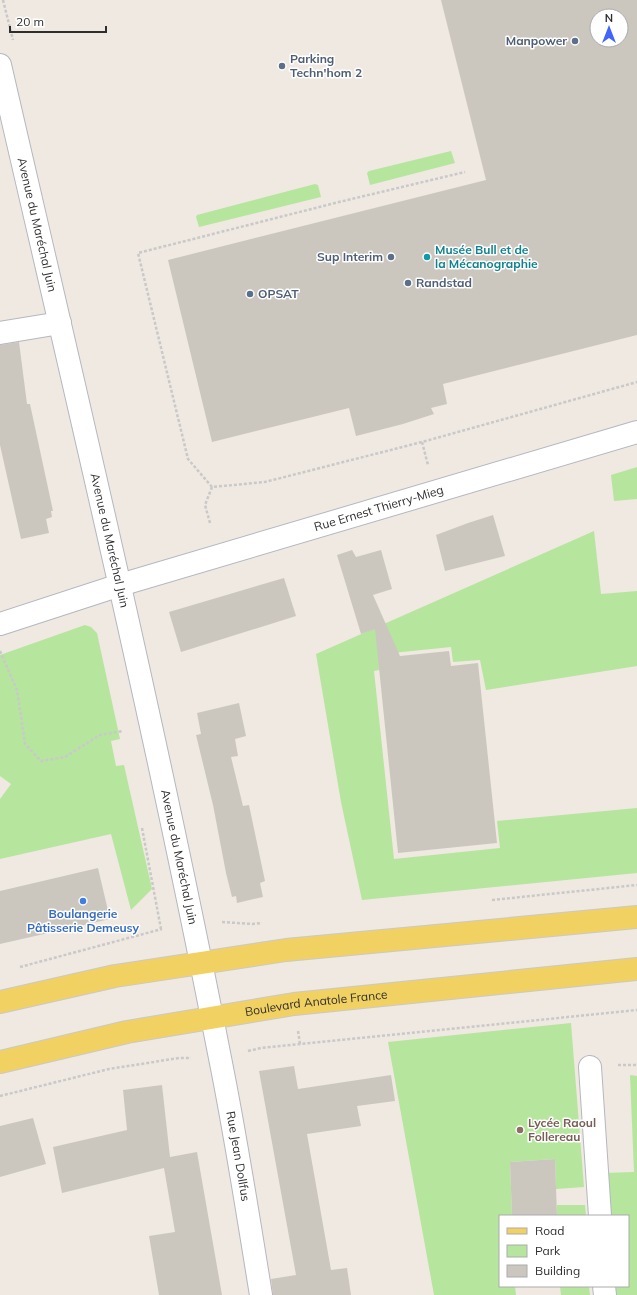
<svg xmlns="http://www.w3.org/2000/svg" width="637" height="1295" font-family="Mulish,sans-serif">
  <rect width="100%" height="100%" fill="#efe9e1"/>
  <g fill="#b6e59e">
    <polygon points="451,151 455,163 370,185 367,173 369,171"/>
    <polygon points="315,184 318,185 321,197 199,227 196,217 197,215"/>
    <polygon points="637,467 637,499 614,501 611,475"/>
    <polygon points="594,531 601,594 637,591 637,666 486,690 480,660 453,662 451,647 383,654 385,669 374,671 394,859 500,848 497,821 637,808 637,873 362,900 341,802 316,654"/>
    <polygon points="85,625 91,627 97,633 120,739 111,741 116,766 124,765 152,889 131,910 111,834 0,859 0,799 11,784 0,776 0,655"/>
    <polygon points="571,1023 584,1187 556,1189 555,1159 510,1162 512,1216 500,1216 500,1286 515,1286 516,1295 434,1295 388,1042"/>
    <polygon points="630,1075 637,1076 637,1295 611,1295 609,1286 628,1286 628,1216 605,1216 603,1173 634,1172"/>
    <polygon points="557,1205 585,1205 586,1216 557,1216"/>
    <polygon points="560,1286 589,1286 590,1295 561,1295"/>
  </g>
  <g fill="#cbc7bf" fill-rule="evenodd">
    <path d="M441,0H637V335L443,384L447,404L431,408L434,414L403,424L356,436L349,408L212,442L168,260L486,180ZM597,16H621V40H597Z"/>
    <polygon points="19,342 27,404 30,404 53,511 51,511 52,517 46,519 49,533 21,539 0,445 0,345"/>
    <polygon points="493,515 505,556 445,571 436,535 468,523"/>
    <polygon points="352,550 356,557 381,550 392,589 373,595 400,656 449,651 451,666 478,663 497,843 398,853 375,629 361,634 337,555"/>
    <polygon points="284,578 296,616 181,652 169,612"/>
    <polygon points="239,703 246,736 235,739 238,756 231,757 243,806 249,805 265,881 260,883 263,897 237,903 236,896 232,897 226,873 213,805 196,735 201,734 197,713"/>
    <polygon points="98,868 110,919 0,944 0,891"/>
    <polygon points="294,1066 298,1089 391,1075 395,1101 357,1106 361,1126 307,1134 331,1270 347,1268 351,1295 273,1295 271,1279 296,1275 259,1071"/>
    <polygon points="162,1085 170,1157 197,1152 222,1295 159,1295 149,1236 175,1232 164,1168 62,1193 53,1147 127,1130 123,1090"/>
    <polygon points="33,1118 46,1164 0,1177 0,1126"/>
    <polygon points="555,1159 557,1216 512,1216 510,1162"/>
  </g>
  <g fill="none" stroke-linecap="round" stroke-linejoin="round">
    <defs>
      <g id="minor">
        <path id="s1" d="M0,65C76,395 155,725 220,1058C236,1137 248,1216 261,1295"/>
        <polyline points="0,333 60,323"/>
        <path id="s2" d="M0,624L120,585L637,432"/>
        <polyline points="590,1067 600,1216"/>
        <polyline points="604,1286 605,1295"/>
      </g>
      <g id="major">
        <polyline points="0,1002 115,976 286,950 637,917"/>
        <path id="s3" d="M0,1062L127,1032L294,1004L637,969"/>
      </g>
    </defs>
    <use href="#minor" stroke="#b4b7c1" stroke-width="24"/>
    <use href="#major" stroke="#c9c9c9" stroke-width="24"/>
    <g stroke="#c9c9c9" stroke-width="2.5" stroke-dasharray="3 2" stroke-linecap="butt">
      <polyline points="3,0 13,40"/>
      <polyline points="422,442 428,465"/>
      <polyline points="212,487 188,459 138,253 339,202 465,172"/>
      <polyline points="210,523 205,505 212,487 265,482 422,442 637,382"/>
      <polyline points="0,651 17,690 25,744 41,761 65,757 100,735 123,731"/>
      <polyline points="142,828 161,929"/>
      <polyline points="492,900 637,885"/>
      <polyline points="222,922 252,924 262,923"/>
      <polyline points="20,967 162,929"/>
      <polyline points="298,1031 300,1044"/>
      <polyline points="248,1051 261,1048 637,1010"/>
      <polyline points="618,1065 637,1065"/>
      <polyline points="0,1096 109,1069 179,1058 191,1058"/>
    </g>
    <use href="#minor" stroke="#fff" stroke-width="22"/>
    <use href="#major" stroke="#f2d163" stroke-width="22"/>
  </g>
  <g fill="#5c6f8a" stroke="#fff" stroke-width="1.5">
    <circle cx="575" cy="41" r="4"/>
    <circle cx="282" cy="66" r="4"/>
    <circle cx="391" cy="257" r="4"/>
    <circle cx="408" cy="283" r="4"/>
    <circle cx="250" cy="294" r="4"/>
  </g>
  <circle fill="#0f9aa8" stroke="#fff" stroke-width="1.5" cx="427" cy="257" r="4"/>
  <circle fill="#3f7fe0" stroke="#fff" stroke-width="1.5" cx="83" cy="901" r="4"/>
  <circle fill="#8d6e63" stroke="#fff" stroke-width="1.5" cx="520" cy="1130" r="4"/>
  <g text-anchor="middle" stroke-width="3" stroke-linejoin="round" paint-order="stroke">
    <g font-size="12" font-weight="bold" fill="#4e5e75" stroke="#fff" text-anchor="start">
      <text x="567" y="45" text-anchor="end">Manpower</text>
      <text x="290" y="63">Parking<tspan x="290" dy="14">Techn'hom 2</tspan></text>
      <text x="383" y="261" text-anchor="end">Sup Interim</text>
      <text x="416" y="287">Randstad</text>
      <text x="258" y="298">OPSAT</text>
    </g>
    <g font-size="12" fill="#2e2e2e" stroke="#fff">
      <text dy="4" stroke="none"><textPath href="#s1" startOffset="164">Avenue du Maréchal Juin</textPath></text>
      <text dy="4" stroke="none"><textPath href="#s2" startOffset="396">Rue Ernest Thierry-Mieg</textPath></text>
      <text dy="4" stroke="none"><textPath href="#s1" startOffset="488">Avenue du Maréchal Juin</textPath></text>
      <text dy="4" stroke="none"><textPath href="#s1" startOffset="812">Avenue du Maréchal Juin</textPath></text>
      <text dy="4" stroke="none"><textPath href="#s3" startOffset="322">Boulevard Anatole France</textPath></text>
      <text dy="4" stroke="none"><textPath href="#s1" startOffset="1117">Rue Jean Dollfus</textPath></text>
    </g>
    <g font-size="12" font-weight="bold" fill="#0d838f" stroke="#fff" text-anchor="start">
      <text x="435" y="254">Musée Bull et de<tspan x="435" dy="14">la Mécanographie</tspan></text>
    </g>
    <g font-size="12" font-weight="bold" fill="#366cbe" stroke="#fff">
      <text x="83" y="918">Boulangerie<tspan x="83" dy="14">Pâtisserie Demeusy</tspan></text>
    </g>
    <g font-size="12" font-weight="bold" fill="#785e54" stroke="#fff" text-anchor="start">
      <text x="528" y="1127">Lycée Raoul<tspan x="528" dy="14">Follereau</tspan></text>
    </g>
  </g>
  <rect x="499" y="1215" width="130" height="72" fill="#ffffff" stroke="#ababab"/>
  <rect x="507" y="1228" width="20" height="6" fill="#f2d163" stroke="#ababab"/>
  <text x="535" y="1235" font-size="12" fill="#2e2e2e">Road</text>
  <rect x="507" y="1245" width="20" height="12" fill="#b6e59e" stroke="#ababab"/>
  <text x="535" y="1255" font-size="12" fill="#2e2e2e">Park</text>
  <rect x="507" y="1265" width="20" height="12" fill="#cbc7bf" stroke="#ababab"/>
  <text x="535" y="1275" font-size="12" fill="#2e2e2e">Building</text>
  <g transform="translate(609 28)"><circle r="19" fill="#ffffff" stroke="#ababab"/>
  <path d="M0-3L7 15L0 10L-7 15Z" fill="#4264fb"/>
  <text y="-6" font-size="11" font-weight="bold" text-anchor="middle" fill="#2e2e2e">N</text>
  </g>
  <path d="M10 26v6h96v-6" fill="none" stroke="#2e2e2e" stroke-width="2"/>
  <text x="16" y="26" font-size="12" fill="#2e2e2e" stroke="#ffffff" stroke-width="3" paint-order="stroke">20 m</text>
</svg>
